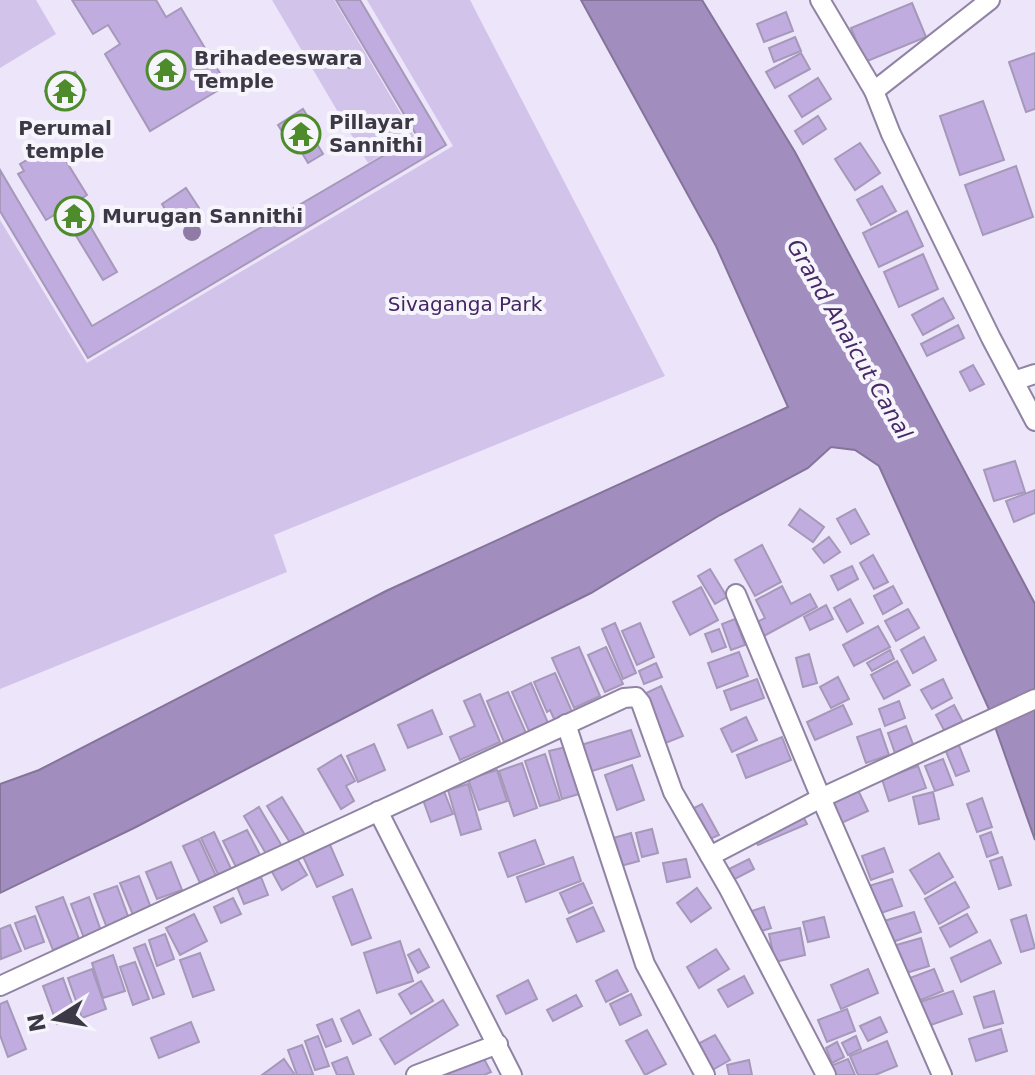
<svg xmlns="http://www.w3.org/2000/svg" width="1035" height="1075" font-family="'DejaVu Sans',sans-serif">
  <rect width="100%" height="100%" fill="#ede5fa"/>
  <g fill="#d2c3ea">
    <polygon points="0,0 36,0 56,34 0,68"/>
    <polygon points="272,0 334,0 414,136 368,163"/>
    <polygon points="367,0 470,0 665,376 274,535 287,572 0,689 0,220 87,363 453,146"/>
  </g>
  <polygon fill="#a28dbf" stroke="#84749a" stroke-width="2" points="581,0 702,0 795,152 1035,604 1035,840 988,707 879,466 855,450 831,447 808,468 720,515 591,593 432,672 136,827 0,893 0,784 39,770 386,591 788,407 716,246"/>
  <g fill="#c1acdf" stroke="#a598b9" stroke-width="2">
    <polygon points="72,0 156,0 166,17 181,8 227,85 150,131 105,54 120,44 108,25 93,34"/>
    <polygon points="336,0 360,0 446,145 88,358 0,211 0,170 92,326 417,136"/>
    <polygon points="912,3 926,37 865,62 851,28"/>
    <polygon points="786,12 793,31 764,42 757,24"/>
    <polygon points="795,37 801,51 774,62 769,48"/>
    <polygon points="801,53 810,69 775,88 766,72"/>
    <polygon points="1035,53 1035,109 1026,112 1009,62"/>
    <polygon points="75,72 86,90 56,109 45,91"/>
    <polygon points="818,78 831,99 802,117 789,96"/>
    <polygon points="983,101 1004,160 960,175 940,116"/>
    <polygon points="303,109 310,120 305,124 323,154 308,163 290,133 285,136 278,125"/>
    <polygon points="818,116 826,129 803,144 795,131"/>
    <polygon points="860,143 880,173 855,190 835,159"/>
    <polygon points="50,146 53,151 58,148 87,195 76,202 117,272 103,280 61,211 46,220 18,174 24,171 20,164"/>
    <polygon points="1016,166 1033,217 983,235 965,185"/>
    <polygon points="882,186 896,211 871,225 857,200"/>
    <polygon points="186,188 199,208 174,224 162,204"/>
    <polygon points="907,211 923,246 879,267 863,233"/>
    <polygon points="923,254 938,289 899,307 884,272"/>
    <polygon points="943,298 954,318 923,335 912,315"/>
    <polygon points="958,325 964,338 927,356 921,344"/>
    <polygon points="973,365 984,384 970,391 960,372"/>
    <polygon points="1015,461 1025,492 994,501 984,470"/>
    <polygon points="1035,490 1035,513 1014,522 1006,501"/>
    <polygon points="800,509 824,527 813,542 789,525"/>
    <polygon points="855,509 869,534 851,544 837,519"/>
    <polygon points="829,537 840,552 824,563 813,549"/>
    <polygon points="762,545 781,582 755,596 735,560"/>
    <polygon points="873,555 888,582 874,589 860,563"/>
    <polygon points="852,566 858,579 838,590 831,576"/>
    <polygon points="710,569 727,597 715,604 698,576"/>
    <polygon points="782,586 791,604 810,594 817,607 762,637 755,623 765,618 756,600"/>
    <polygon points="893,586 902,603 883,614 874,596"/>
    <polygon points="701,587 718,620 690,635 673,602"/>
    <polygon points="850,599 863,623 847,632 834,608"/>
    <polygon points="826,605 833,619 810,630 804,617"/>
    <polygon points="908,609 919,628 896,641 885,621"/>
    <polygon points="735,619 745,645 731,650 722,624"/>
    <polygon points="615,623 636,673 623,679 602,629"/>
    <polygon points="640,623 654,657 637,665 622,631"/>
    <polygon points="878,626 890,647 854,666 843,645"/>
    <polygon points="719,629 726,647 712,652 705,634"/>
    <polygon points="924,637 936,660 913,673 901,650"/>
    <polygon points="579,647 600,696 574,708 552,658"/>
    <polygon points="606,647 623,684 605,692 588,655"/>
    <polygon points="890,650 894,659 872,671 867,663"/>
    <polygon points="739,652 748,676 717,688 708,663"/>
    <polygon points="809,654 817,683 803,687 796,658"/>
    <polygon points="897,661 910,685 884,699 871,675"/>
    <polygon points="656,663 662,677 644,684 639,671"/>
    <polygon points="555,673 573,714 555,721 550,710 547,712 534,682"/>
    <polygon points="838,677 849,699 831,708 820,687"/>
    <polygon points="757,679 764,698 731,710 724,691"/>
    <polygon points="943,679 952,698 932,709 921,690"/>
    <polygon points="531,683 548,723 529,731 512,692"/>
    <polygon points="661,686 683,736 663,744 642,695"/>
    <polygon points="508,692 526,733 504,742 487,701"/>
    <polygon points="480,694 500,742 460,760 450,737 475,726 464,701"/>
    <polygon points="899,701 905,718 885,726 879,709"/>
    <polygon points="843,705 852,724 815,740 807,722"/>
    <polygon points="954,705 963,722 945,732 936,715"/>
    <polygon points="432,710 442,734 408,748 398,725"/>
    <polygon points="746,717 757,740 732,752 721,729"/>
    <polygon points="906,726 916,752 897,759 888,733"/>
    <polygon points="880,729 889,755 866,763 857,737"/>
    <polygon points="631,730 640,756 589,772 581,745"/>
    <polygon points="782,737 791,760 746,778 737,755"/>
    <polygon points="958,743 969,771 956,776 945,749"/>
    <polygon points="374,744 385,770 358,782 347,756"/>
    <polygon points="566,747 579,794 562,799 549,751"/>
    <polygon points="545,754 560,800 540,806 525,761"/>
    <polygon points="341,755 355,781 346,786 354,801 341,809 318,769"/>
    <polygon points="943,759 953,785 935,791 925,766"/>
    <polygon points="522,763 537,808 514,816 499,771"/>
    <polygon points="632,765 644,800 617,810 605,775"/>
    <polygon points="918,766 926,788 889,801 882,779"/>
    <polygon points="497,770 507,801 479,810 468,779"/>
    <polygon points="468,784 481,829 461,835 448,790"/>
    <polygon points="857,788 868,811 837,825 826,800"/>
    <polygon points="443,789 453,814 431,822 422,797"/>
    <polygon points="933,792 939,819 919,824 913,797"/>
    <polygon points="282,797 305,835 291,844 267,806"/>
    <polygon points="982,798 992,827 977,832 967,804"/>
    <polygon points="702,804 719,835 710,839 692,809"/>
    <polygon points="259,807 283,848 268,857 244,816"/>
    <polygon points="799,808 807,824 758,845 749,829"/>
    <polygon points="652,829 658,853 642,857 636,833"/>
    <polygon points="247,830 260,855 236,867 223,841"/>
    <polygon points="214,832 234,875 221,881 201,838"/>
    <polygon points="991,832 998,853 987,857 980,836"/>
    <polygon points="631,833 639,861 617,867 610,839"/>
    <polygon points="327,838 343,875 317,887 300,850"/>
    <polygon points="199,839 216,876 200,883 183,846"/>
    <polygon points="535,840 544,864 508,877 499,853"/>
    <polygon points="884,848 893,872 871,880 862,856"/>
    <polygon points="939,853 953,877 925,894 910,870"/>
    <polygon points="295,855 307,875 282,890 271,870"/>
    <polygon points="573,857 581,881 526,902 517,877"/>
    <polygon points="1002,857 1011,885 999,889 990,861"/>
    <polygon points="686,859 690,877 667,882 663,863"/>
    <polygon points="749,859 754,869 729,882 723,872"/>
    <polygon points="171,862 182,890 157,899 146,872"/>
    <polygon points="139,876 151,908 133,915 120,883"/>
    <polygon points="261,877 268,895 244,904 237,887"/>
    <polygon points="892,879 902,906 878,914 865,887"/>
    <polygon points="955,882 969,907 939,924 925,899"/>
    <polygon points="583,883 592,903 569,913 560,893"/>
    <polygon points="117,886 129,919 107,928 94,894"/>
    <polygon points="697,888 711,908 691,922 677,903"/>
    <polygon points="352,889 371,938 352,945 333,897"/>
    <polygon points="63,897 79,939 53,950 36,907"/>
    <polygon points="89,897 101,931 84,938 71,904"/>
    <polygon points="233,898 241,914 221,923 214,907"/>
    <polygon points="593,907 604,931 577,942 567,919"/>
    <polygon points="764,907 771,928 753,934 746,913"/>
    <polygon points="914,912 921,932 890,943 881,922"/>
    <polygon points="194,914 207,941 180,955 166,928"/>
    <polygon points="967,914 977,932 950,947 940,928"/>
    <polygon points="1026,915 1035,948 1021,952 1011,920"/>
    <polygon points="35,916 44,942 25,949 15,923"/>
    <polygon points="824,917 829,937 808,942 803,922"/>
    <polygon points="10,925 21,951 1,959 0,929"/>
    <polygon points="800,928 805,955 775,962 769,934"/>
    <polygon points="165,934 174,959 157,966 149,940"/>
    <polygon points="921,938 929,966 903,974 893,946"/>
    <polygon points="990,940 1001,963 961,982 951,958"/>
    <polygon points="400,941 413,981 377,993 364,953"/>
    <polygon points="145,944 164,994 153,998 134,948"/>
    <polygon points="419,949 429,967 418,973 408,955"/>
    <polygon points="716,949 729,969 699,988 687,967"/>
    <polygon points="200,953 214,990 193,997 180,960"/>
    <polygon points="113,955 125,991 103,998 92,963"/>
    <polygon points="135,962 149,999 133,1005 120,967"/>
    <polygon points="92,969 106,1009 82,1018 68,978"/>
    <polygon points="868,969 878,993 841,1009 831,985"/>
    <polygon points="934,969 943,991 916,1002 907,979"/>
    <polygon points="617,970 628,991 606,1002 596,981"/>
    <polygon points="744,976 753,993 728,1007 718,990"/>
    <polygon points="63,978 77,1017 57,1024 43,986"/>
    <polygon points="528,980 537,999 506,1014 497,996"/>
    <polygon points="421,981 433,1001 411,1014 399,994"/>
    <polygon points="953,991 962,1014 928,1026 920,1002"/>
    <polygon points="994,991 1003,1023 984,1028 974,997"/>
    <polygon points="631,994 641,1015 620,1025 610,1004"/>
    <polygon points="576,995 582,1006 553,1021 547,1010"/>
    <polygon points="443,1000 458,1025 395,1064 380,1039"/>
    <polygon points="7,1001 26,1049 8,1057 0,1035 0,1004"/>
    <polygon points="847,1009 855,1031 827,1042 818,1020"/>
    <polygon points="359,1010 371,1035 353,1044 341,1019"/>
    <polygon points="880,1017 887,1032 868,1041 860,1026"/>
    <polygon points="332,1019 341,1041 326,1047 317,1025"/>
    <polygon points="191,1022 199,1042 159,1058 151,1038"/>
    <polygon points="1001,1029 1007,1051 976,1061 969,1039"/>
    <polygon points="647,1030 666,1064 645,1075 626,1041"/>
    <polygon points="715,1035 730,1060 709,1072 694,1046"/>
    <polygon points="318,1036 329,1066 315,1070 305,1041"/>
    <polygon points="856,1036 861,1049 848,1055 842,1043"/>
    <polygon points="887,1041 897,1066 875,1075 858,1075 850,1056"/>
    <polygon points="837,1042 844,1057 832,1063 826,1048"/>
    <polygon points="302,1045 313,1074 309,1075 297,1075 288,1050"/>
    <polygon points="347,1057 354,1075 337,1075 332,1063"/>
    <polygon points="483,1057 491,1072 484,1075 434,1075"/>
    <polygon points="284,1059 295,1075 262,1075"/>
    <polygon points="848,1059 855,1075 832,1075 828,1067"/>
    <polygon points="749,1060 752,1075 729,1075 727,1065"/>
  </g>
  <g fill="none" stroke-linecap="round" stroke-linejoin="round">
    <defs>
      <g id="minor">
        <polyline points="820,0 874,91 891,134 991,338 1035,421"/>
        <polyline points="874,91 990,0"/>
        <polyline points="1014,381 1035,374"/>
        <polyline points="736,594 821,798 942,1075"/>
        <polyline points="566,724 645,964 705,1075"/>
        <polyline points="378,811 512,1075"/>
        <polyline points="710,856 821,798 1035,699"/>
        <polyline points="0,986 624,698 636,697 641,703 673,792 729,889 826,1075"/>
        <polyline points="416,1075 498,1044"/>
      </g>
    </defs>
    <use href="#minor" stroke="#9083a3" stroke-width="22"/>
    <use href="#minor" stroke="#fff" stroke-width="18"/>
  </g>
  <g fill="#8f7ba6">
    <circle cx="351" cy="60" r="9"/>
    <circle cx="192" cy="232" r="9"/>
  </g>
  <defs>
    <symbol id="temple-ring" viewBox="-11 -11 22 22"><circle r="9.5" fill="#f7f5fc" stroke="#4d8b2b" stroke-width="1.5"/><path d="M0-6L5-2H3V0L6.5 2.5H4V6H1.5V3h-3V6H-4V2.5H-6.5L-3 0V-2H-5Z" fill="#4d8b2b"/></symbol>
  </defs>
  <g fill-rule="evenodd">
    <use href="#temple-ring" x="144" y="48" width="44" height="44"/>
    <use href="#temple-ring" x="43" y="69" width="44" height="44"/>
    <use href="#temple-ring" x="279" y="112" width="44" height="44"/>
    <use href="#temple-ring" x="52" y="194" width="44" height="44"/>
  </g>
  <g text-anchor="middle" stroke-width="8" stroke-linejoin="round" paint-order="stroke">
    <g font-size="20" font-weight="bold" fill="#3d3845" stroke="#f7f5fc" text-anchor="start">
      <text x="194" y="65">Brihadeeswara<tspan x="194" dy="23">Temple</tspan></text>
      <text x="329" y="129">Pillayar<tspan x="329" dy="23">Sannithi</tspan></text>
      <text x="65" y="135" text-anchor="middle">Perumal<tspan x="65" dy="23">temple</tspan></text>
      <text x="102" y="223">Murugan Sannithi</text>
    </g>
    <g font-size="20" fill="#422562" stroke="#f7f5fc">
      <text x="465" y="311">Sivaganga Park</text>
    </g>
    <g font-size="22" font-style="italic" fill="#472967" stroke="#f7f5fc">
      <text transform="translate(850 339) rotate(60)" y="8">Grand Anaicut Canal</text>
    </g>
  </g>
  <g transform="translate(56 1019) rotate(259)" stroke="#f7f5fc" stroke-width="6" paint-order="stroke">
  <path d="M0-6L14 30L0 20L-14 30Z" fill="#3d3845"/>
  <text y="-12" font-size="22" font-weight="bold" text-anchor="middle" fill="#3d3845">N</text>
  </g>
</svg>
